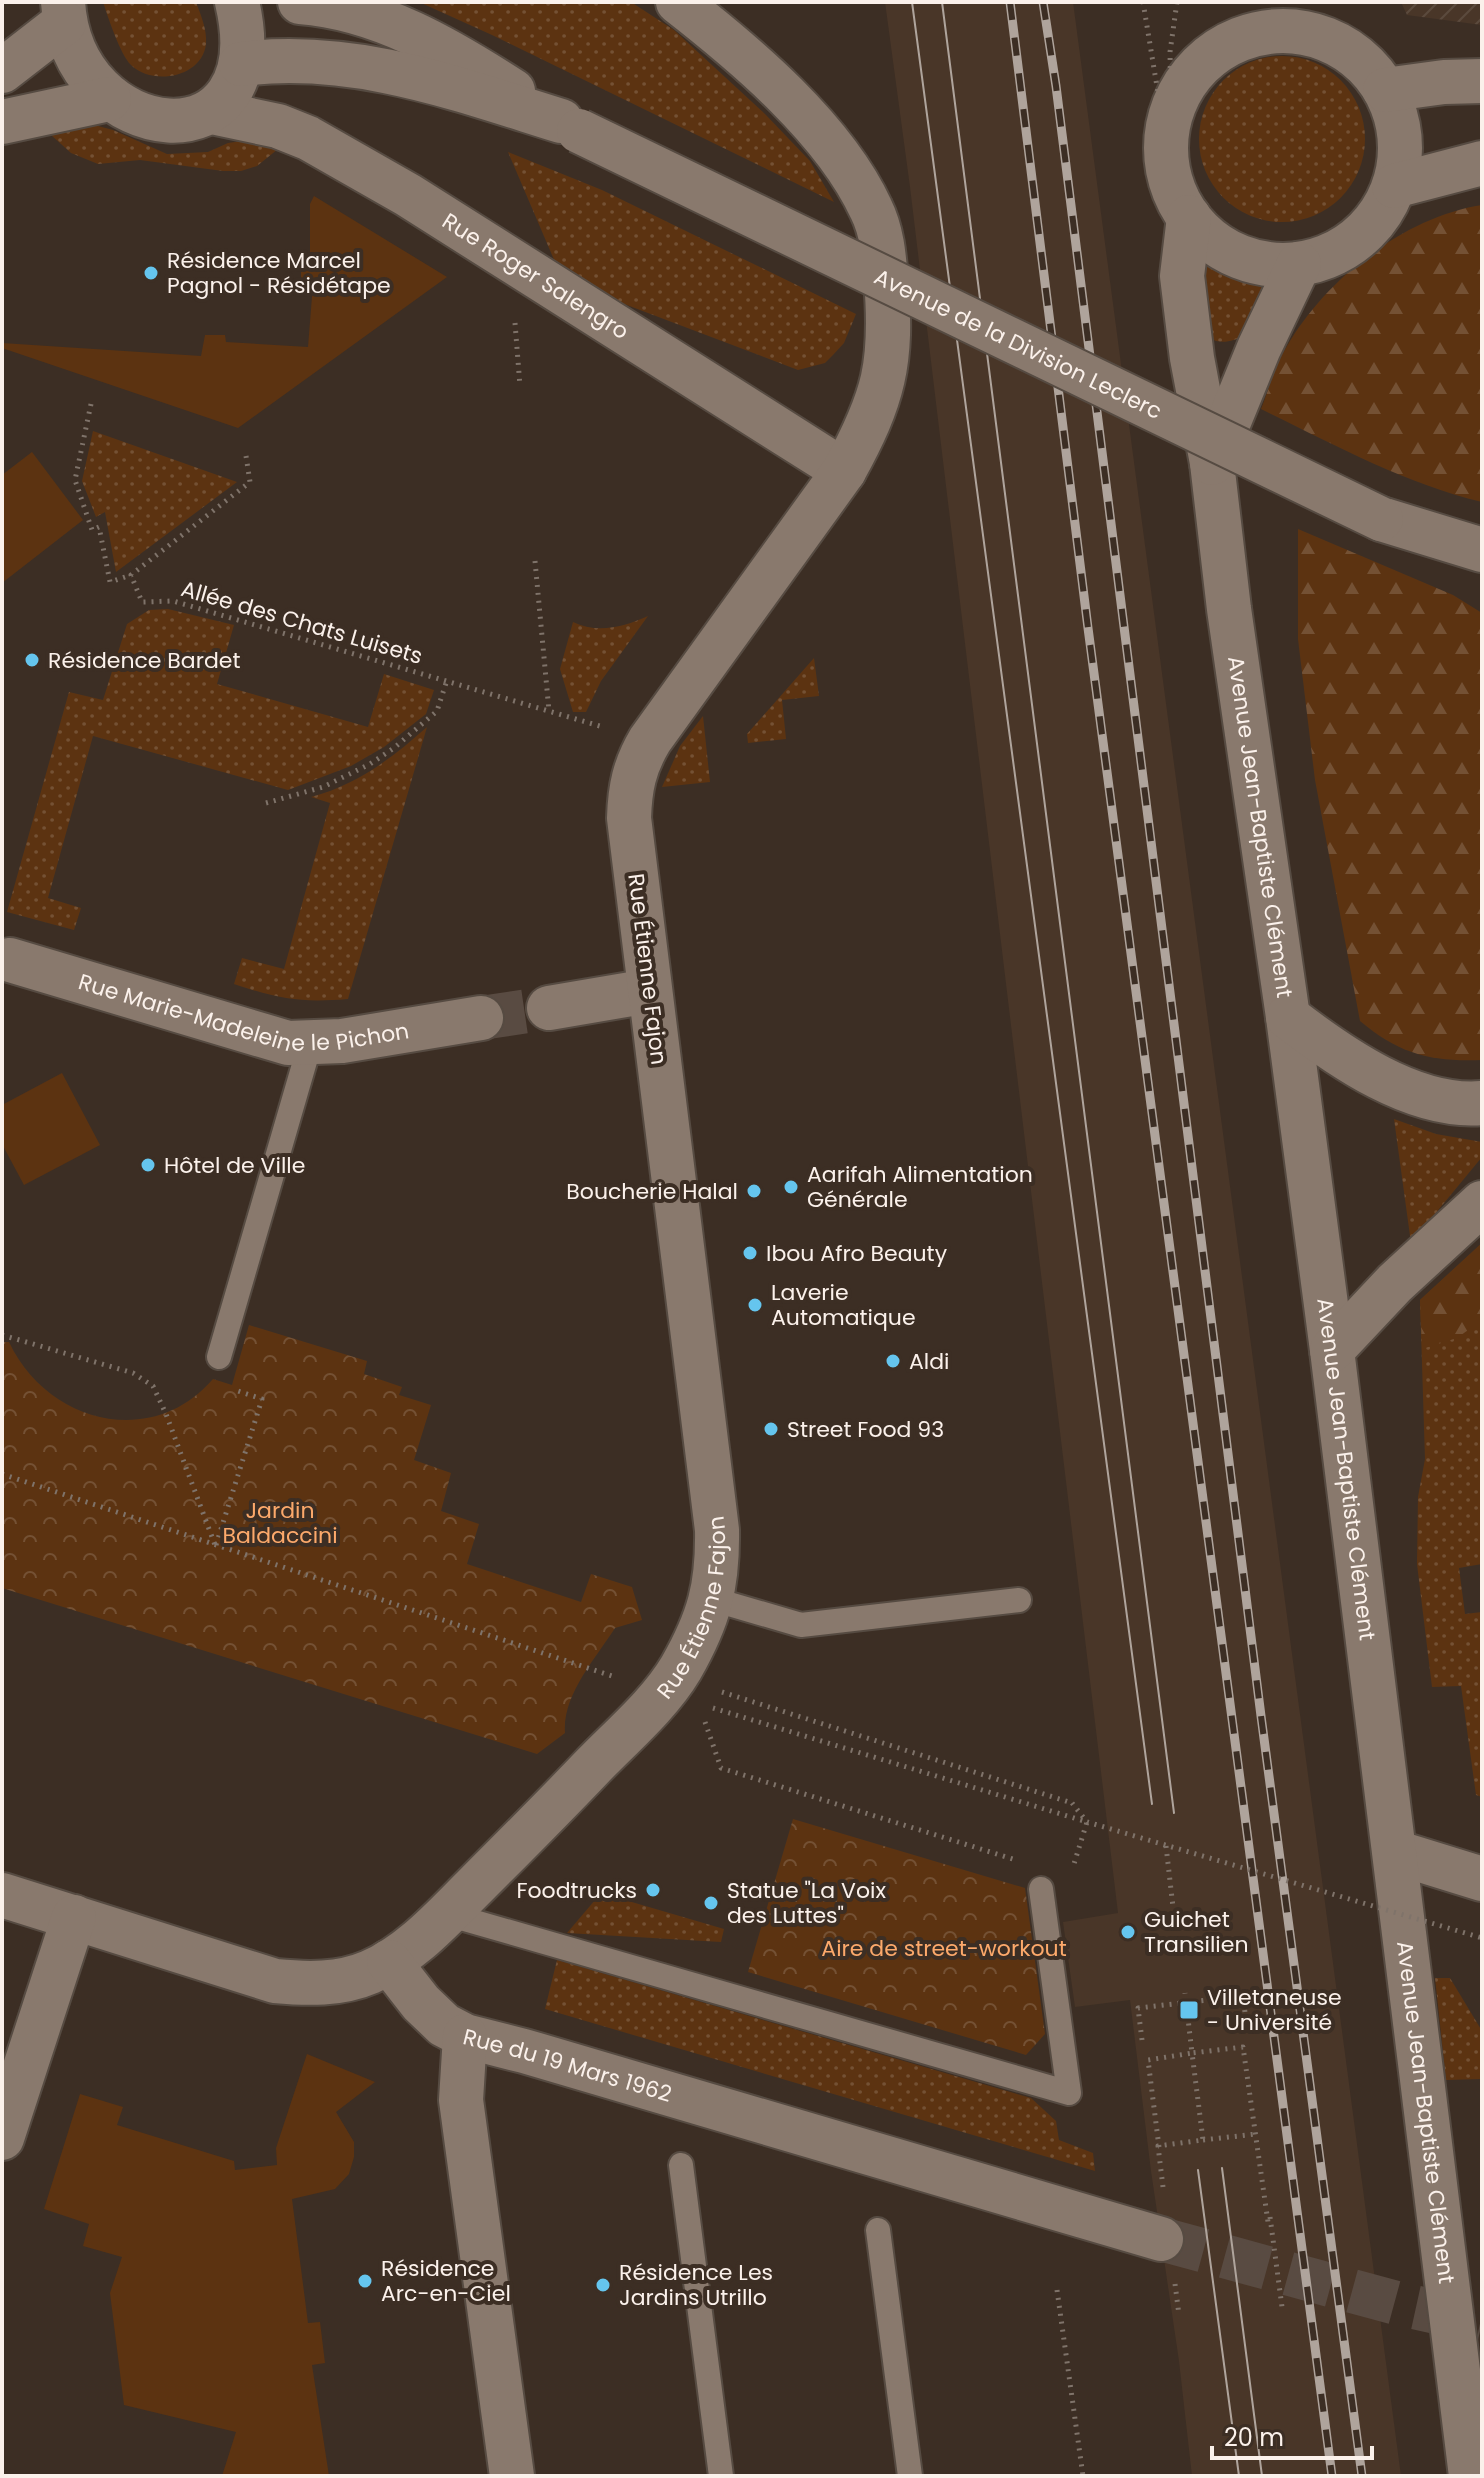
<svg xmlns="http://www.w3.org/2000/svg" width="1484" height="2478" font-family="Poppins,sans-serif">
  <defs>
    <pattern id="industrial-furrows" width="10" height="10" patternUnits="userSpaceOnUse" patternTransform="scale(2)"><rect width="10" height="10" fill="#493628"/><path d="M-1 1l2-2M0 10L10 0M9 11l2-2" fill="none" stroke="#5b4a3d"/></pattern>
    <pattern id="grass-dots" width="8" height="8" patternUnits="userSpaceOnUse" patternTransform="scale(2)"><rect width="8" height="8" fill="#5c3311"/><path d="M2 2h.1M6 6h.1" fill="none" stroke="#745134" stroke-width="1.8" stroke-linecap="round"/></pattern>
    <pattern id="forest-firs" width="22" height="20" patternUnits="userSpaceOnUse" patternTransform="scale(2)"><rect width="22" height="20" fill="#5c3311"/><path d="M5 1l3.5 6h-7zM16 11l3.5 6h-7z" fill="#745134"/></pattern>
    <pattern id="park-crowns" width="20" height="18" patternUnits="userSpaceOnUse" patternTransform="scale(2)"><rect width="20" height="18" fill="#5c3311"/><path d="M2 6a3 3 0 1 1 6 0M12 15a3 3 0 1 1 6 0" fill="none" stroke="#745134"/></pattern>
  </defs>
  <rect width="100%" height="100%" fill="#3c2e24"/>
  <polygon fill="#493628" points="885,2 1073,2 1401,2476 1192,2476 1179,2361 1151,2171 1130,2000 1075,2007 1063,1922 1118,1913 910,187"/>
  <polygon fill="url(#industrial-furrows)" points="1401,2 1482,2 1482,25 1407,15"/>
  <g fill="url(#grass-dots)">
    <path d="M103,2H196C201,16 207,29 206,44C202,78 152,86 131,65C120,54 108,17 103,2Z"/>
    <polygon points="419,2 631,2 674,30 765,114 810,161 834,202 492,35"/>
    <circle cx="1282" cy="139" r="83"/>
    <polygon points="87,123 113,130 167,154 208,152 228,143 242,141 283,145 257,166 241,171 223,171 140,160 98,164 71,153 51,135 50,132"/>
    <polygon points="508,152 602,190 856,314 844,343 833,355 825,363 798,370 611,299 558,269"/>
    <path d="M1206,249L1242,268L1273,273L1243,336C1234,341 1220,345 1210,338L1204,285Z"/>
    <polygon points="93,431 237,482 116,572 105,512 96,517 82,481"/>
    <polygon points="168,609 234,625 217,684 368,727 384,674 434,690 426,714 384,747 351,766 288,790 93,736 48,898 81,908 74,930 7,912 69,692 103,700 127,624 149,610"/>
    <path d="M648,616L601,681L586,712H573L560,669L573,622C597,634 624,627 648,616Z"/>
    <polygon points="814,658 819,696 782,700 786,739 748,743 747,734"/>
    <polygon points="703,716 710,782 662,787 680,746"/>
    <path d="M427,727L348,999C301,1003 279,999 234,984L242,958L284,969L330,803L311,797C357,785 392,758 427,727Z"/>
    <polygon points="1394,1119 1436,1134 1482,1142 1482,1157 1411,1243"/>
    <polygon points="1482,1243 1482,1564 1459,1568 1465,1614 1482,1612 1482,1797 1476,1795 1461,1686 1432,1687 1417,1564 1418,1497 1425,1459 1420,1300"/>
    <polygon points="601,1893 724,1929 721,1942 567,1933"/>
    <polygon points="557,1960 1031,2098 1056,2121 1059,2140 1093,2153 1095,2171 545,2009"/>
    <polygon points="1435,1978 1450,1978 1482,2031 1482,2079 1446,2080"/>
  </g>
  <g fill="url(#forest-firs)">
    <path d="M1482,205V502C1404,483 1333,444 1261,409C1269,389 1275,365 1287,346C1326,279 1404,217 1482,205Z"/>
    <path d="M1298,529L1453,595L1482,613V1060C1431,1062 1399,1054 1360,1021L1315,780L1298,639Z"/>
    <polygon points="1482,1243 1482,1320 1457,1338 1422,1349 1420,1300"/>
  </g>
  <g fill="url(#park-crowns)">
    <path d="M249,1325L367,1361L364,1374L402,1387L399,1395L431,1405L414,1460L451,1473L441,1511L479,1524L467,1564L581,1602L591,1574L632,1587L642,1620L615,1628C596,1658 562,1695 565,1733L537,1754L2,1588V1342H9C47,1423 152,1450 213,1379L232,1385Z"/>
    <polygon points="793,1819 1025,1888 1045,2034 1026,2055 748,1972"/>
  </g>
  <g fill="#5c3311">
    <polygon points="314,196 447,277 238,428 2,348 2,343 201,356 205,335 225,335 226,342 308,347 313,284 301,283 301,262 310,261 310,204"/>
    <polygon points="32,452 83,520 2,583 2,475"/>
    <polygon points="62,1073 100,1145 24,1185 2,1144 2,1105"/>
    <polygon points="307,2054 375,2082 336,2112 354,2142 354,2157 349,2174 335,2189 292,2199 308,2323 320,2322 325,2363 312,2365 329,2476 222,2476 236,2432 124,2405 110,2293 122,2257 83,2246 89,2224 44,2209 80,2094 123,2107 117,2125 234,2161 235,2170 277,2165 276,2148"/>
  </g>
  <g fill="none" stroke-linecap="round" stroke-linejoin="round">
    <g stroke="#594b42" stroke-width="44" stroke-dasharray="44 22" stroke-linecap="butt">
      <polyline points="481,1018 549,1008"/>
      <polyline points="1161,2239 1400,2304 1482,2322"/>
    </g>
    <defs>
      <g id="lane">
        <polyline points="219,1357 310,1044"/>
        <polyline points="712,1599 801,1625 1019,1600"/>
        <polyline points="447,1914 1069,2093 1041,1889"/>
        <polyline points="681,2165 721,2476"/>
        <polyline points="878,2230 910,2476"/>
      </g>
      <g id="street">
        <path id="s1" d="M212,112L278,126L308,138L408,195L844,471"/>
        <path id="s2" d="M10,960L288,1043L342,1041L481,1018"/>
        <polyline points="549,1008 649,991"/>
        <polyline points="1395,1852 1482,1879"/>
        <path id="s3" d="M2,1895L275,1981C307,1984 340,1985 370,1972C411,1954 442,1919 473,1888C513,1848 553,1808 592,1767C622,1736 659,1705 681,1668C709,1619 718,1586 717,1530L629,818C630,788 634,767 650,740L844,471C884,398 893,363 886,280C884,256 882,231 871,209C834,129 746,55 678,2"/>
        <path id="s4" d="M389,1962L421,2003L444,2025L465,2036L524,2051L1161,2239"/>
        <polyline points="465,2036 461,2100 512,2476"/>
        <polyline points="2,2138 74,1917"/>
      </g>
      <g id="secondary">
        <path d="M63,2C72,149 277,171 237,2"/>
        <path d="M300,2C379,8 448,49 513,91"/>
        <circle cx="1283" cy="148" r="117"/>
        <path d="M241,64C354,50 455,88 561,121"/>
        <polyline points="2,71 64,23"/>
        <polyline points="1385,90 1444,82 1482,81"/>
        <polyline points="2,122 109,99"/>
        <polyline points="1394,186 1482,163"/>
        <path id="s5" d="M1189,217L1182,276L1192,358L1212,463L1229,609L1288,1017L1332,1350L1471,2476"/>
        <polyline points="1212,463 1259,348 1299,264"/>
        <polyline points="1381,519 1482,550"/>
        <path d="M1288,1017C1340,1057 1414,1109 1482,1103"/>
        <polyline points="1332,1350 1395,1283 1482,1203"/>
      </g>
    </defs>
    <use href="#lane" stroke="#564b42" stroke-width="28"/>
    <use href="#street" stroke="#564b42" stroke-width="48"/>
    <use href="#secondary" stroke="#564b42" stroke-width="48"/>
    <g stroke="#7f736a" stroke-width="5" stroke-dasharray="2 6" stroke-linecap="butt">
      <polyline points="1143,2 1167,147"/>
      <polyline points="1171,116 1170,52 1177,2"/>
      <polyline points="515,323 520,386"/>
      <polyline points="91,404 75,480 92,530 99,527 110,582 131,575"/>
      <polyline points="246,456 250,482 131,575 142,602 173,601 603,727"/>
      <polyline points="535,561 549,711"/>
      <polyline points="266,803 323,787 370,764 394,748 437,711 447,680"/>
      <polyline points="2,1335 133,1373 153,1386 166,1414 215,1545"/>
      <polyline points="2,1474 612,1676"/>
      <polyline points="216,1545 262,1399 238,1391"/>
      <polyline points="722,1692 1072,1803"/>
      <polyline points="713,1708 1087,1822 1073,1867"/>
      <polyline points="705,1722 721,1768 1016,1860"/>
      <polyline points="1166,1846 1173,1907"/>
      <polyline points="1142,2040 1138,2008 1243,1996 1247,2029"/>
      <polyline points="1203,2140 1256,2134"/>
      <polyline points="1159,2147 1148,2060 1192,2053 1185,1993"/>
      <polyline points="1163,2187 1158,2146 1203,2140 1192,2053 1243,2047 1268,2222"/>
      <polyline points="1270,2217 1282,2307"/>
      <polyline points="1175,2284 1179,2315"/>
      <polyline points="1057,2290 1083,2476"/>
    </g>
    <use href="#lane" stroke="#89796d" stroke-width="24"/>
    <use href="#street" stroke="#89796d" stroke-width="44"/>
    <use href="#secondary" stroke="#89796d" stroke-width="44"/>
    <g stroke="#afa49c" stroke-width="2">
      <polyline points="912,2 1152,1804"/>
      <polyline points="942,2 1174,1813"/>
      <polyline points="1222,2168 1262,2476"/>
      <polyline points="1198,2170 1239,2476"/>
    </g>
    <defs>
      <g id="rail">
        <polyline points="1010,2 1088,628 1332,2476"/>
        <polyline points="1043,2 1056,86 1261,1716 1362,2476"/>
      </g>
    </defs>
    <use href="#rail" stroke="#afa49c" stroke-width="9"/>
    <use href="#rail" stroke="#3c2e24" stroke-width="6" stroke-dasharray="18" stroke-linecap="butt"/>
    <defs>
      <g id="secondary-bridge">
        <path id="s6" d="M579,131L1381,519"/>
      </g>
    </defs>
    <use href="#secondary-bridge" stroke="#564b42" stroke-width="48" stroke-linecap="butt"/>
    <polyline stroke="#7f736a" stroke-width="5" stroke-dasharray="2 6" stroke-linecap="butt" points="1072,1803 1087,1822 1482,1938"/>
    <use href="#secondary-bridge" stroke="#89796d" stroke-width="44"/>
  </g>
  <g fill="#65c5ee" stroke="#3c2e24" stroke-width="3">
    <circle cx="151" cy="273" r="8"/>
    <circle cx="32" cy="660" r="8"/>
    <circle cx="148" cy="1165" r="8"/>
    <circle cx="791" cy="1187" r="8"/>
    <circle cx="754" cy="1191" r="8"/>
    <circle cx="750" cy="1253" r="8"/>
    <circle cx="755" cy="1305" r="8"/>
    <circle cx="893" cy="1361" r="8"/>
    <circle cx="771" cy="1429" r="8"/>
    <circle cx="653" cy="1890" r="8"/>
    <circle cx="711" cy="1903" r="8"/>
    <circle cx="1128" cy="1932" r="8"/>
    <rect x="1179" y="2000" width="20" height="20" rx="4"/>
    <circle cx="365" cy="2281" r="8"/>
    <circle cx="603" cy="2285" r="8"/>
  </g>
  <g text-anchor="middle" stroke-width="8" stroke-linejoin="round" paint-order="stroke">
    <g font-size="22" fill="#fbf1eb" stroke="#3c2e24" text-anchor="start">
      <text x="167" y="268">Résidence Marcel<tspan x="167" dy="25">Pagnol - Résidétape</tspan></text>
      <text x="48" y="668">Résidence Bardet</text>
      <text x="164" y="1173">Hôtel de Ville</text>
      <text x="807" y="1182">Aarifah Alimentation<tspan x="807" dy="25">Générale</tspan></text>
      <text x="738" y="1199" text-anchor="end">Boucherie Halal</text>
      <text x="766" y="1261">Ibou Afro Beauty</text>
      <text x="771" y="1300">Laverie<tspan x="771" dy="25">Automatique</tspan></text>
      <text x="909" y="1369">Aldi</text>
      <text x="787" y="1437">Street Food 93</text>
      <text x="637" y="1898" text-anchor="end">Foodtrucks</text>
      <text x="727" y="1898">Statue "La Voix<tspan x="727" dy="25">des Luttes"</tspan></text>
      <text x="1144" y="1927">Guichet<tspan x="1144" dy="25">Transilien</tspan></text>
      <text x="1207" y="2005">Villetaneuse<tspan x="1207" dy="25">- Université</tspan></text>
      <text x="381" y="2276">Résidence<tspan x="381" dy="25">Arc-en-Ciel</tspan></text>
      <text x="619" y="2280">Résidence Les<tspan x="619" dy="25">Jardins Utrillo</tspan></text>
    </g>
    <g font-size="22" fill="#fbf1eb" stroke="#3c2e24">
      <text dy="8" stroke="none"><textPath href="#s1" startOffset="366">Rue Roger Salengro</textPath></text>
      <text dy="8" stroke="none"><textPath href="#s6" startOffset="488">Avenue de la Division Leclerc</textPath></text>
      <text transform="translate(302 622) rotate(16)" y="8">Allée des Chats Luisets</text>
      <text dy="8" stroke="none"><textPath href="#s5" startOffset="616">Avenue Jean-Baptiste Clément</textPath></text>
      <text transform="translate(648 969) rotate(83)" y="8">Rue Étienne Fajon</text>
      <text dy="8" stroke="none"><textPath href="#s2" startOffset="242">Rue Marie-Madeleine le Pichon</textPath></text>
      <text dy="8" stroke="none"><textPath href="#s5" startOffset="1264">Avenue Jean-Baptiste Clément</textPath></text>
      <text dy="8" stroke="none"><textPath href="#s3" startOffset="882">Rue Étienne Fajon</textPath></text>
      <text dy="8" stroke="none"><textPath href="#s4" startOffset="214">Rue du 19 Mars 1962</textPath></text>
      <text dy="8" stroke="none"><textPath href="#s5" startOffset="1912">Avenue Jean-Baptiste Clément</textPath></text>
    </g>
    <g font-size="22" fill="#fca96b" stroke="#3c2e24">
      <text x="280" y="1518">Jardin<tspan x="280" dy="25">Baldaccini</tspan></text>
      <text x="944" y="1956">Aire de street-workout</text>
    </g>
  </g>
  <rect width="1484" height="2478" fill="none" stroke="#fbf1eb" stroke-width="8"/>
  <path d="M1212 2446v12h160v-12" fill="none" stroke="#fbf1eb" stroke-width="4"/>
  <text x="1224" y="2446" font-size="24" fill="#fbf1eb" stroke="#3c2e24" stroke-width="6" paint-order="stroke">20 m</text>
</svg>
